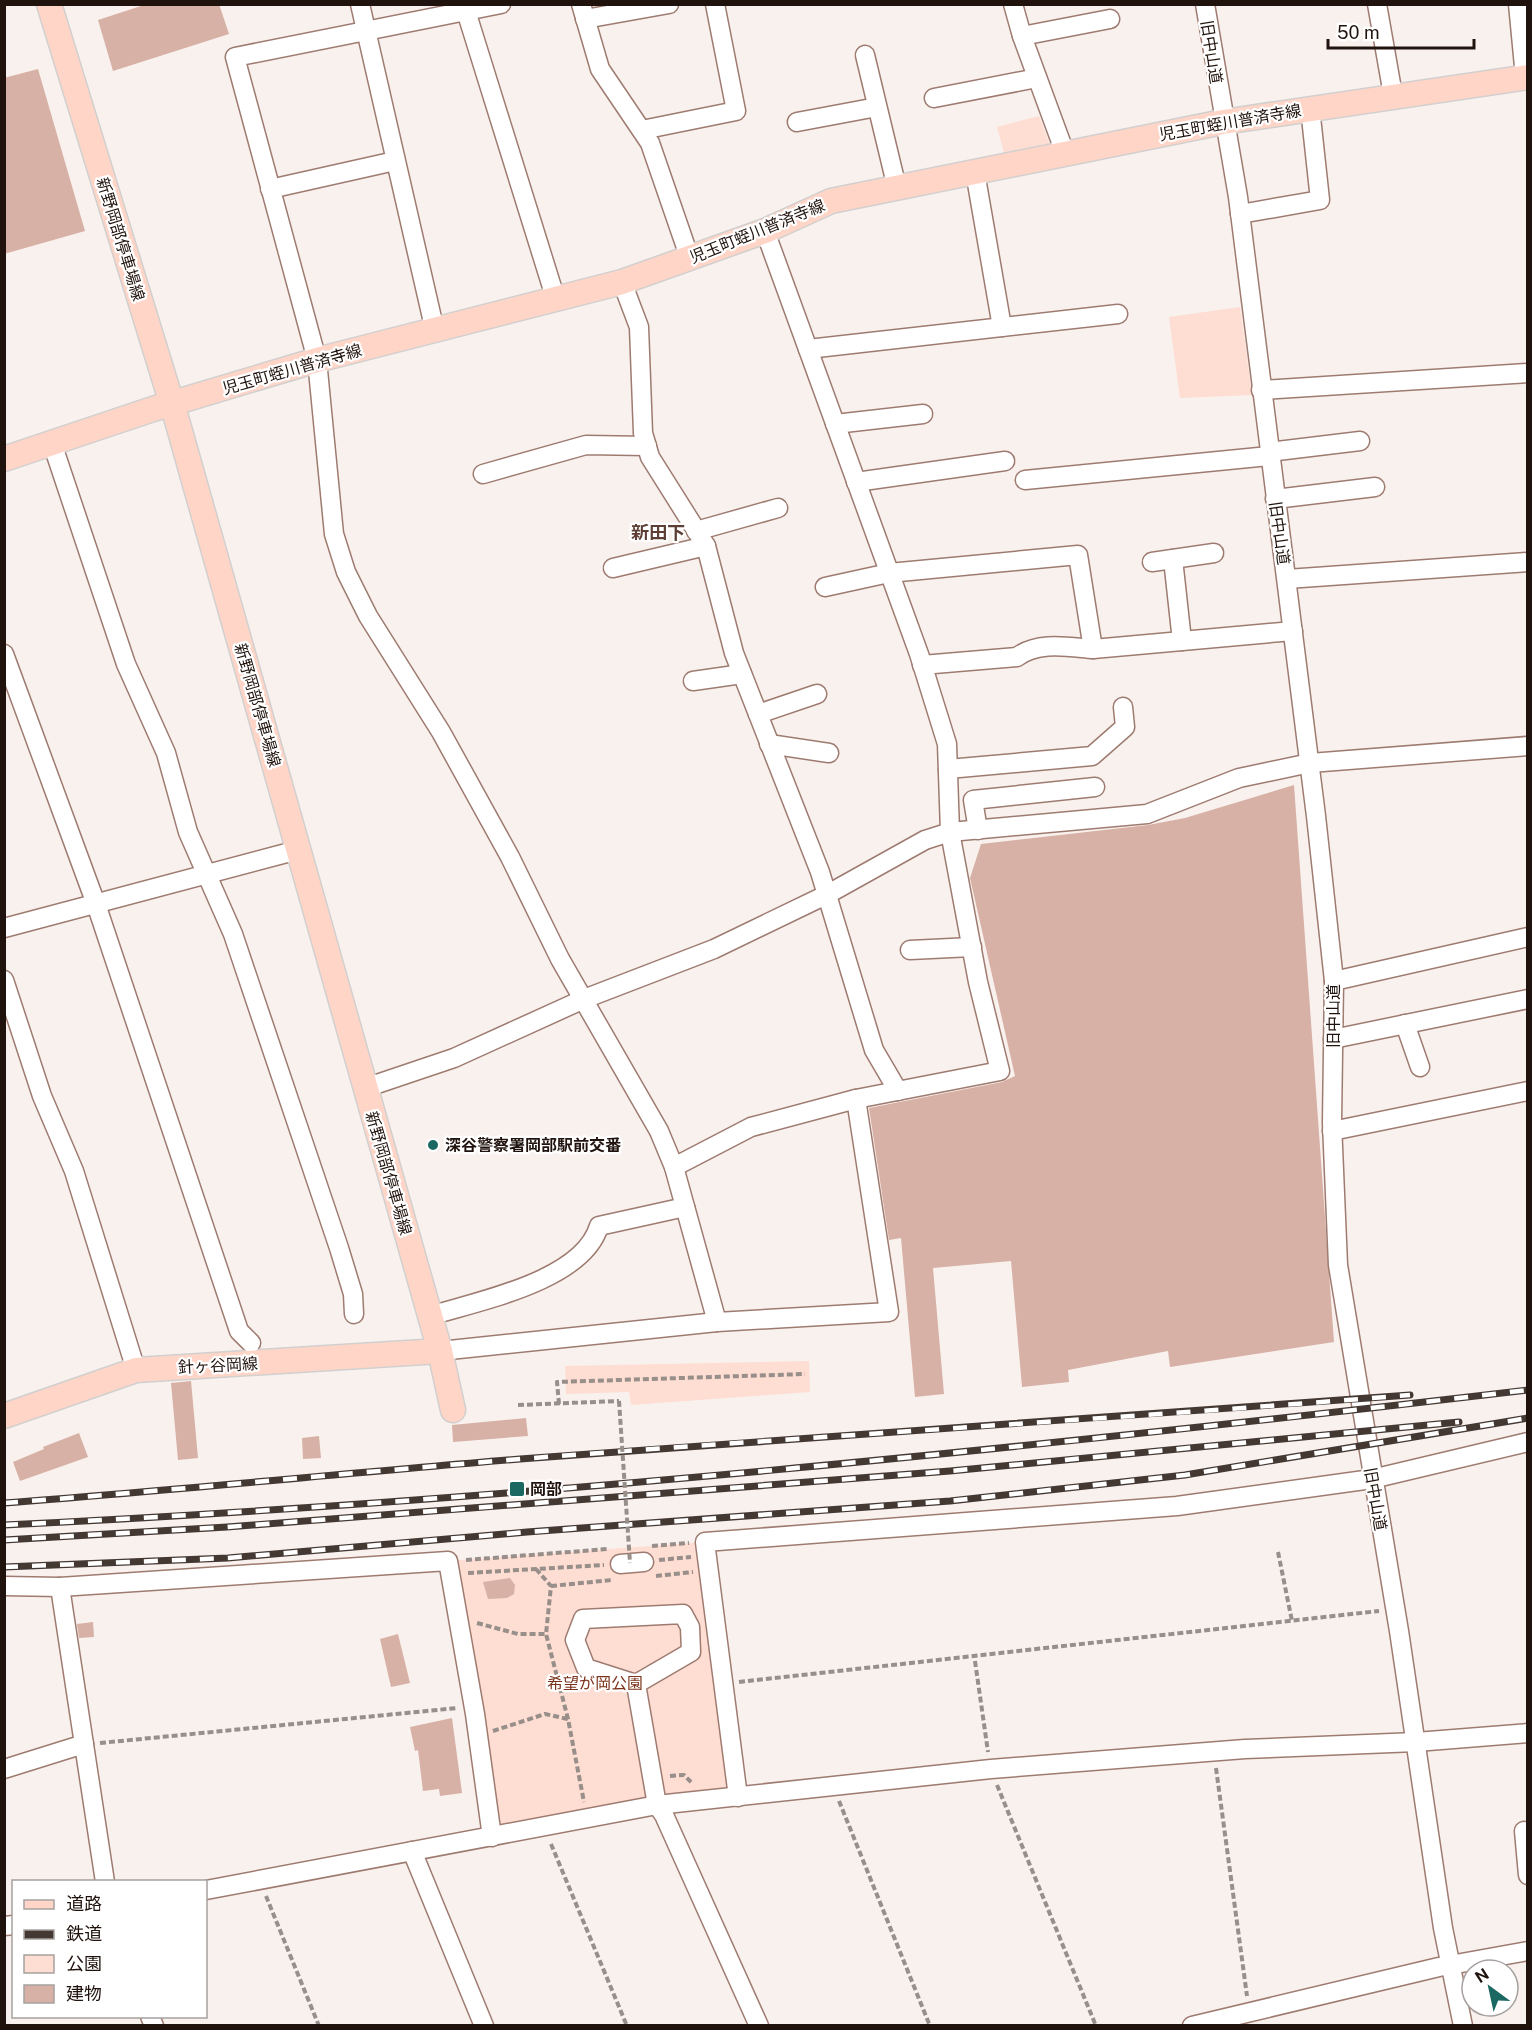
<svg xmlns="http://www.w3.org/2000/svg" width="1532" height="2030" font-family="'Public Sans','Noto Sans JP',sans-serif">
  <rect width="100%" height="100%" fill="#f9f1ee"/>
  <g fill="#feddd2">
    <polygon points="1039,116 1051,148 1005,156 997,127"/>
    <polygon points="1240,307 1252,395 1180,398 1169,317"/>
    <polygon points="809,1361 810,1392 631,1405 629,1392 566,1394 565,1366"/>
    <polygon points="705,1542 738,1797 492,1837 448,1561"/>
  </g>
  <g fill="#d7b1a5">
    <polygon points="147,4 219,4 229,34 113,71 98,20"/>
    <polygon points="38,69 85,231 4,254 4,78"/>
    <polygon points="1294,785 1334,1342 1170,1367 1168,1351 1068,1370 1069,1382 1022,1387 1011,1261 933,1268 944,1394 915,1397 901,1238 889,1240 869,1108 1002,1082 1015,1076 970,878 981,844 1148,825 1185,818"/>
    <polygon points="191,1381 198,1458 178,1460 171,1383"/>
    <polygon points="526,1418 528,1436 453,1442 452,1425"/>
    <polygon points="79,1433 88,1457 20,1481 13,1462 44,1449 43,1447"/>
    <polygon points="319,1436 321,1458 303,1459 302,1438"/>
    <polygon points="510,1578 515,1585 514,1594 507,1598 488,1599 483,1582"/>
    <polygon points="93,1622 94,1637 79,1638 77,1624"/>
    <polygon points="398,1634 410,1683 391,1687 380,1639"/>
    <polygon points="452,1718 462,1793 440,1796 439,1789 423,1791 418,1750 415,1751 410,1727"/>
  </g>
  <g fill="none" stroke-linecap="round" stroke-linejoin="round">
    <defs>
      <g id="minor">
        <polyline points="360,4 435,331"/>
        <polyline points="501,4 235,57 317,360 334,534 346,572 368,616 441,732 510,857 560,959 659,1131 674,1167 717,1322"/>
        <polyline points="581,4 600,69 650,143 690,259"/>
        <polyline points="1013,4 1022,36 1065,153"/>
        <polyline points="1205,4 1238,197 1316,816 1334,981 1332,1123 1338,1265 1399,1631 1443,1928 1463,2026"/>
        <polyline points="1377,4 1393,95"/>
        <polyline points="1518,4 1525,77"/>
        <polyline points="466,11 556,300"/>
        <polyline points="585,19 669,4"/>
        <polyline points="1022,36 1110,19"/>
        <polyline points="865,55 897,188"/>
        <polyline points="934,98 1037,78"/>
        <polyline points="797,122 877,107"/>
        <polyline points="642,130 736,111 715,4"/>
        <polyline points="975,172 1002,327"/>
        <polyline points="270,189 395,161"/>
        <polyline points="1240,214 1320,200 1310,108"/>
        <polyline points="622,282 639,327 643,433 650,457 706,546 734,653 820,872 874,1050 898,1091"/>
        <polyline points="808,349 1118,314"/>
        <polyline points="1261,390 1528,373"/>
        <polyline points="835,424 923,414"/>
        <polyline points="52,443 126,664 166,753 188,832 233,934 339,1248 353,1294 354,1314"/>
        <polyline points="1269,452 1360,441"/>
        <polyline points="483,474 586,445 647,446"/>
        <polyline points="1025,480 1269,456"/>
        <polyline points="856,482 1005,461"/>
        <polyline points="1275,499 1375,487"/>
        <polyline points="696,531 778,508"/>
        <polyline points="1173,559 1182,641"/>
        <polyline points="1152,562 1214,553"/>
        <polyline points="613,568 706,546"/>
        <polyline points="1287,579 1528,562"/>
        <polyline points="825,587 889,573 1078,555 1093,649 1293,631"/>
        <polyline points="4,654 96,904 239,1331 251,1343"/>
        <path d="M922,665L1017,657C1038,641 1068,647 1093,649"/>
        <polyline points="693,681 742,674"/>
        <polyline points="758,714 817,694"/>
        <polyline points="769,744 829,753"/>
        <polyline points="948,769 1092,756 1125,727 1123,707"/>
        <polyline points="978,830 973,800 1095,787"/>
        <polyline points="4,928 298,850"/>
        <polyline points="910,950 972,947"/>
        <polyline points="4,980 42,1096 74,1171 136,1370"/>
        <polyline points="1334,981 1528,937"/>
        <polyline points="1405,1024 1420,1067"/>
        <polyline points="1333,1039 1528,999"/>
        <polyline points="365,1088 454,1058 584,999 714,949 828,894 925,840 950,832 1147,814 1239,778 1310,763 1528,746"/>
        <polyline points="1332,1131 1528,1091"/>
        <polyline points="674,1167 751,1127 856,1099 1000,1071 978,982 950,832 947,744 919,654 765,231"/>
        <path d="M430,1316C478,1301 583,1281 599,1226L685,1207"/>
        <polyline points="440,1351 717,1322 889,1312 856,1099"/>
        <polyline points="620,1564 644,1562"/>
        <polyline points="4,1586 60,1587 448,1561 475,1714 492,1837"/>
        <polyline points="60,1587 105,1882"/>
        <polyline points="636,1684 691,1652 690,1627 683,1614 583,1619 575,1640 586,1668 636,1684 657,1805 664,1815 759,2026"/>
        <polyline points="4,1769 84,1744"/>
        <polyline points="738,1797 705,1542 1177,1506 1372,1479 1528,1442"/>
        <polyline points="1524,1831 1528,1875"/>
        <polyline points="412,1851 484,2026"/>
        <polyline points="206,1890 657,1805 991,1769 1245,1749 1416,1742 1528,1733"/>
        <polyline points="4,1926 14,1925"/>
        <polyline points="150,2016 154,2026"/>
        <polyline points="1192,2026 1439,1967 1528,1951"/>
      </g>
      <g id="major">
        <polyline points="49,4 176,417 440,1351 453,1410"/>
        <polyline points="4,459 153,409 317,360 622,282 765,231 831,201 1223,122 1528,77"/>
        <polyline points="4,1416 136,1370 440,1351"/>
      </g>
    </defs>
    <use href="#minor" stroke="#9e7b70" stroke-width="21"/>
    <use href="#major" stroke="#d2d0cf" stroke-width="27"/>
    <g stroke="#988e8a" stroke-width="4" stroke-dasharray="6 3" stroke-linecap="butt">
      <polyline points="559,1404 557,1382 805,1374"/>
      <polyline points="518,1405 619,1401"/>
      <polyline points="652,1546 689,1543"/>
      <polyline points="1278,1552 1292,1621"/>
      <polyline points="466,1560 608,1549"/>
      <polyline points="659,1560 691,1557"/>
      <polyline points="536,1569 551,1586 546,1634 568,1719 584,1802"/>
      <polyline points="468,1573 604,1565"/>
      <polyline points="656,1576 693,1572"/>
      <polyline points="551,1586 612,1580"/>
      <polyline points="477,1623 518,1634 546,1634"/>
      <polyline points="975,1661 988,1752"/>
      <polyline points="739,1682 1379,1611"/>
      <polyline points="493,1731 545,1714 568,1719"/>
      <polyline points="100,1743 457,1708"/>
      <polyline points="1216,1768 1247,1996"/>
      <polyline points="670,1776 684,1775 692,1783"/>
      <polyline points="997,1785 1096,2026"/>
      <polyline points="839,1801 930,2026"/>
      <polyline points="551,1844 627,2026"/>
      <polyline points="266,1896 319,2026"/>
    </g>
    <use href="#minor" stroke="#fff" stroke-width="18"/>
    <use href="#major" stroke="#ffd5c8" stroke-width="24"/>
    <defs>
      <g id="rail">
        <path d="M4,1503C177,1490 348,1473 520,1459C817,1436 1114,1419 1410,1395"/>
        <path d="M4,1525C514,1501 1021,1449 1528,1390"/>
        <polyline points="4,1540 227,1527 950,1471 1459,1422"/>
        <polyline points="4,1567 228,1558 527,1532 950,1501 1185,1475 1528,1418"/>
      </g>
    </defs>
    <use href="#rail" stroke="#443833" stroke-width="7"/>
    <use href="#rail" stroke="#fff" stroke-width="4.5" stroke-dasharray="14" stroke-linecap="butt"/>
    <polyline stroke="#988e8a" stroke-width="4" stroke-dasharray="6 3" stroke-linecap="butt" points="619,1401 630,1563"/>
  </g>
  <g fill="#1b6761" stroke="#fff" stroke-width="2">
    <circle cx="433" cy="1145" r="6"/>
    <rect x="509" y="1481" width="16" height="16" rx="3"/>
  </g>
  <g text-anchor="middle" stroke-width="4.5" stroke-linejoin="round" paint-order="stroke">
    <g font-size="16" fill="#20130e" stroke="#fff">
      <text transform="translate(1212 52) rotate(81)" y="6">旧中山道</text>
      <text transform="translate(1230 122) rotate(-10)" y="6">児玉町蛭川普済寺線</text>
      <text transform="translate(757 231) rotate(-22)" y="6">児玉町蛭川普済寺線</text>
      <text transform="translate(121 239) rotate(73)" y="6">新野岡部停車場線</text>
      <text transform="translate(292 369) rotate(-16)" y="6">児玉町蛭川普済寺線</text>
      <text transform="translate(1280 533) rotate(82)" y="6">旧中山道</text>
      <text transform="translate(258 705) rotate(74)" y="6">新野岡部停車場線</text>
      <text transform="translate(1333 1016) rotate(-90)" y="6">旧中山道</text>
      <text transform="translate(389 1173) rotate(74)" y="6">新野岡部停車場線</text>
      <text transform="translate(218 1365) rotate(-3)" y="6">針ヶ谷岡線</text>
      <text transform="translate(1376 1499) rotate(80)" y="6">旧中山道</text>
    </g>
    <g font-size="16" font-weight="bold" fill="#20130e" stroke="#fff" text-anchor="start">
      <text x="445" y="1151">深谷警察署岡部駅前交番</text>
      <text x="530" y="1495">岡部</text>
    </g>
    <g font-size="16" fill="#7b331c" stroke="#fff">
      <text x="595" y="1689">希望が岡公園</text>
    </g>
    <g font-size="18" font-weight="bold" fill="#5e3f35" stroke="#fff">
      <text x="658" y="539">新田下</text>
    </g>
  </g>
  <rect width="1532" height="2030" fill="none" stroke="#20130e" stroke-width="12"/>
  <rect x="12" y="1880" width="195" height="138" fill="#ffffff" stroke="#a6a19f" stroke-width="1.5"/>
  <rect x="24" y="1900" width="30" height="9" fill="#ffd5c8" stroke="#a6a19f" stroke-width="1.5"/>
  <text x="66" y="1910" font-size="18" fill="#20130e">道路</text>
  <rect x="24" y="1930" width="30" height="9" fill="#443833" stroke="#a6a19f" stroke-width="1.5"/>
  <text x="66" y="1940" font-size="18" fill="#20130e">鉄道</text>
  <rect x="24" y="1955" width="30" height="18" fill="#feddd2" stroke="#a6a19f" stroke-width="1.5"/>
  <text x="66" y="1970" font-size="18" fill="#20130e">公園</text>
  <rect x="24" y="1985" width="30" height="18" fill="#d7b1a5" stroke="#a6a19f" stroke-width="1.5"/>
  <text x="66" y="2000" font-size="18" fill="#20130e">建物</text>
  <g transform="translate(1490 1988) rotate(327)"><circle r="28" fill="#ffffff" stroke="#a6a19f" stroke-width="1.5"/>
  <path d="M0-4.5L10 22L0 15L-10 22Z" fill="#1b6761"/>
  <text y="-9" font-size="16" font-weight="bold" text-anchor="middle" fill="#20130e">N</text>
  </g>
  <path d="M1328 39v9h146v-9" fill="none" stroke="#20130e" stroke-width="3"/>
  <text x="1337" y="39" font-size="18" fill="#20130e" stroke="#ffffff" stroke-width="4.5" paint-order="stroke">50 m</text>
</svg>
